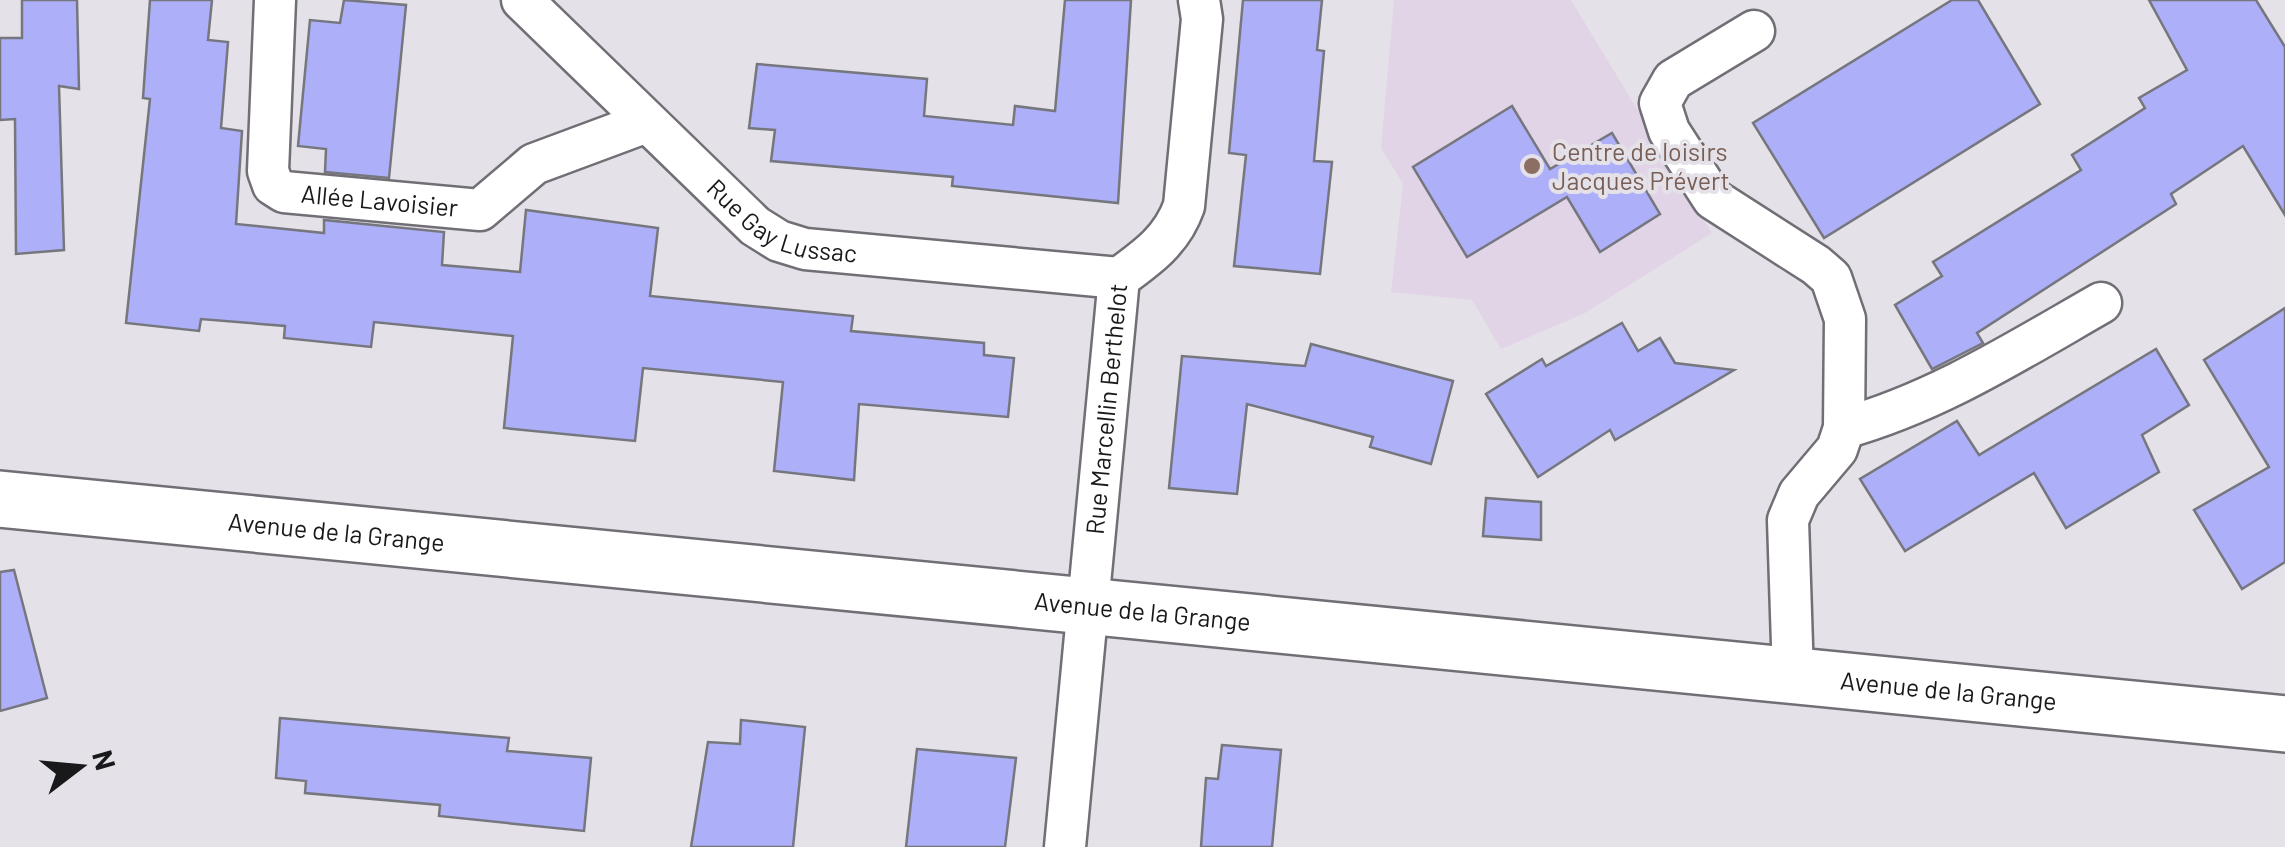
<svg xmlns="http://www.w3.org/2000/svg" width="2285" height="847" font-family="Barlow,sans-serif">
  <rect width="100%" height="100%" fill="#e5e1e8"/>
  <polygon fill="#e1d4e7" points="1394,0 1571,0 1712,233 1585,313 1501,349 1472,300 1391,292 1403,184 1381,148"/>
  <g fill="#adb0f8" stroke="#76777e" stroke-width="2.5">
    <polygon points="22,0 77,0 79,89 59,86 64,250 16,254 15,119 0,120 0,38 22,38"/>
    <polygon points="150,0 212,0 208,40 228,42 221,128 242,131 236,224 324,233 324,220 444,232 442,265 520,272 526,210 658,228 650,296 853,316 851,331 984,343 984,355 1014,358 1008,417 859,404 854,480 774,471 783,382 643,368 635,441 504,428 513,336 374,322 371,347 284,338 285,326 201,319 199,331 126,323 150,99 143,98"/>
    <polygon points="344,0 406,5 389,178 325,172 326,149 298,146 310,20 340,23"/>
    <polygon points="1065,0 1131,0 1118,203 952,186 953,177 771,161 775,130 749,128 757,64 927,79 924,116 1013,125 1015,106 1055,111"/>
    <polygon points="1243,0 1322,0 1317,50 1324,51 1314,161 1332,162 1320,274 1234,266 1246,155 1229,153"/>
    <polygon points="1952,0 1978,0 2040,104 1824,238 1753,123"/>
    <polygon points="2149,0 2256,0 2285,47 2285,215 2243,146 2171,194 2176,204 1977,333 1983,343 1932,369 1895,305 1942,276 1933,262 2081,170 2072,155 2145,108 2139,98 2187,70"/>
    <polygon points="1512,106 1550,169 1612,133 1660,214 1600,252 1567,197 1467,257 1413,167"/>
    <polygon points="2285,308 2285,562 2242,589 2194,510 2269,467 2204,360"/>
    <polygon points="1622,323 1638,351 1660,338 1675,363 1734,370 1615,440 1610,430 1538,477 1486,394 1542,359 1546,366"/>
    <polygon points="1311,344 1453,381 1431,464 1370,447 1373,437 1247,404 1237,494 1169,488 1182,356 1305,366"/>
    <polygon points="2156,349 2189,405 2142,435 2159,472 2066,528 2034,473 1905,551 1860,479 1957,421 1979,455"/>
    <polygon points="1486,498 1541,502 1541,540 1483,536"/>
    <polygon points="14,570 47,698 0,711 0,572"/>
    <polygon points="280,718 509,738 507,751 591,758 584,831 439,816 440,805 305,793 306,781 276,778"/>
    <polygon points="741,720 805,727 793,847 691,847 708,742 740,744"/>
    <polygon points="1222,745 1281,750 1272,847 1201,847 1206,778 1218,779"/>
    <polygon points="917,749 1016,758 1005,847 906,847"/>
  </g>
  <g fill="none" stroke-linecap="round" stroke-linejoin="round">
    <defs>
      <g id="street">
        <path id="s1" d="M275,0L268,171L273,185L284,192L480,210L534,164L647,122"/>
        <path id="s2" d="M522,0L755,226L779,241L805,249L1119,278"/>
        <polyline points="1754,31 1673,80 1660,103 1669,131 1713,199 1816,265 1831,278 1845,319 1844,428 1837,449 1799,494 1788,520 1793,676"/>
        <path d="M1844,428C1937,402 2017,351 2101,303"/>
        <path id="s3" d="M1065,847L1119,278C1148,257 1172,240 1184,206L1202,19L1199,0"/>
      </g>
      <g id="secondary">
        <path id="s4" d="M0,499L2285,724"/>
      </g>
    </defs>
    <use href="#street" stroke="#726e75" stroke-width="45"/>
    <use href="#secondary" stroke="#726e75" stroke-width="60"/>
    <use href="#street" stroke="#fff" stroke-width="40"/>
    <use href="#secondary" stroke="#fff" stroke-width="55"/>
  </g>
  <circle fill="#8d6e63" stroke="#e5e1e8" stroke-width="4" cx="1532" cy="166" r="10"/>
  <g text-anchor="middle" stroke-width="8" stroke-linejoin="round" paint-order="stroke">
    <g font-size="25" fill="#785e54" stroke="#e5e1e8" text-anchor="start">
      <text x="1552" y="161">Centre de loisirs<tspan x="1552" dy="29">Jacques Prévert</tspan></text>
    </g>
    <g font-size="25" fill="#19181a" stroke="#e5e1e8">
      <text dy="9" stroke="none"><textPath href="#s1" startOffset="295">Allée Lavoisier</textPath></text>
      <text dy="9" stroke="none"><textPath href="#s2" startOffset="348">Rue Gay Lussac</textPath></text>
      <text dy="9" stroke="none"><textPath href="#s3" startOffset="440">Rue Marcellin Berthelot</textPath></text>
      <text dy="9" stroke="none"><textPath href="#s4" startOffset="338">Avenue de la Grange</textPath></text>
      <text dy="9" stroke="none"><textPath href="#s4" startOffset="1148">Avenue de la Grange</textPath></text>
      <text dy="9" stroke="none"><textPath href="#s4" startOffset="1958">Avenue de la Grange</textPath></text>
    </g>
  </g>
  <g transform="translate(80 767) rotate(74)" stroke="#e5e1e8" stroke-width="8" paint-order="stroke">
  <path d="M0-8L18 38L0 25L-18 38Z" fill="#19181a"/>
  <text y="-15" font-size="28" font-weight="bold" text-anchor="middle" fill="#19181a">N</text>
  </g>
</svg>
